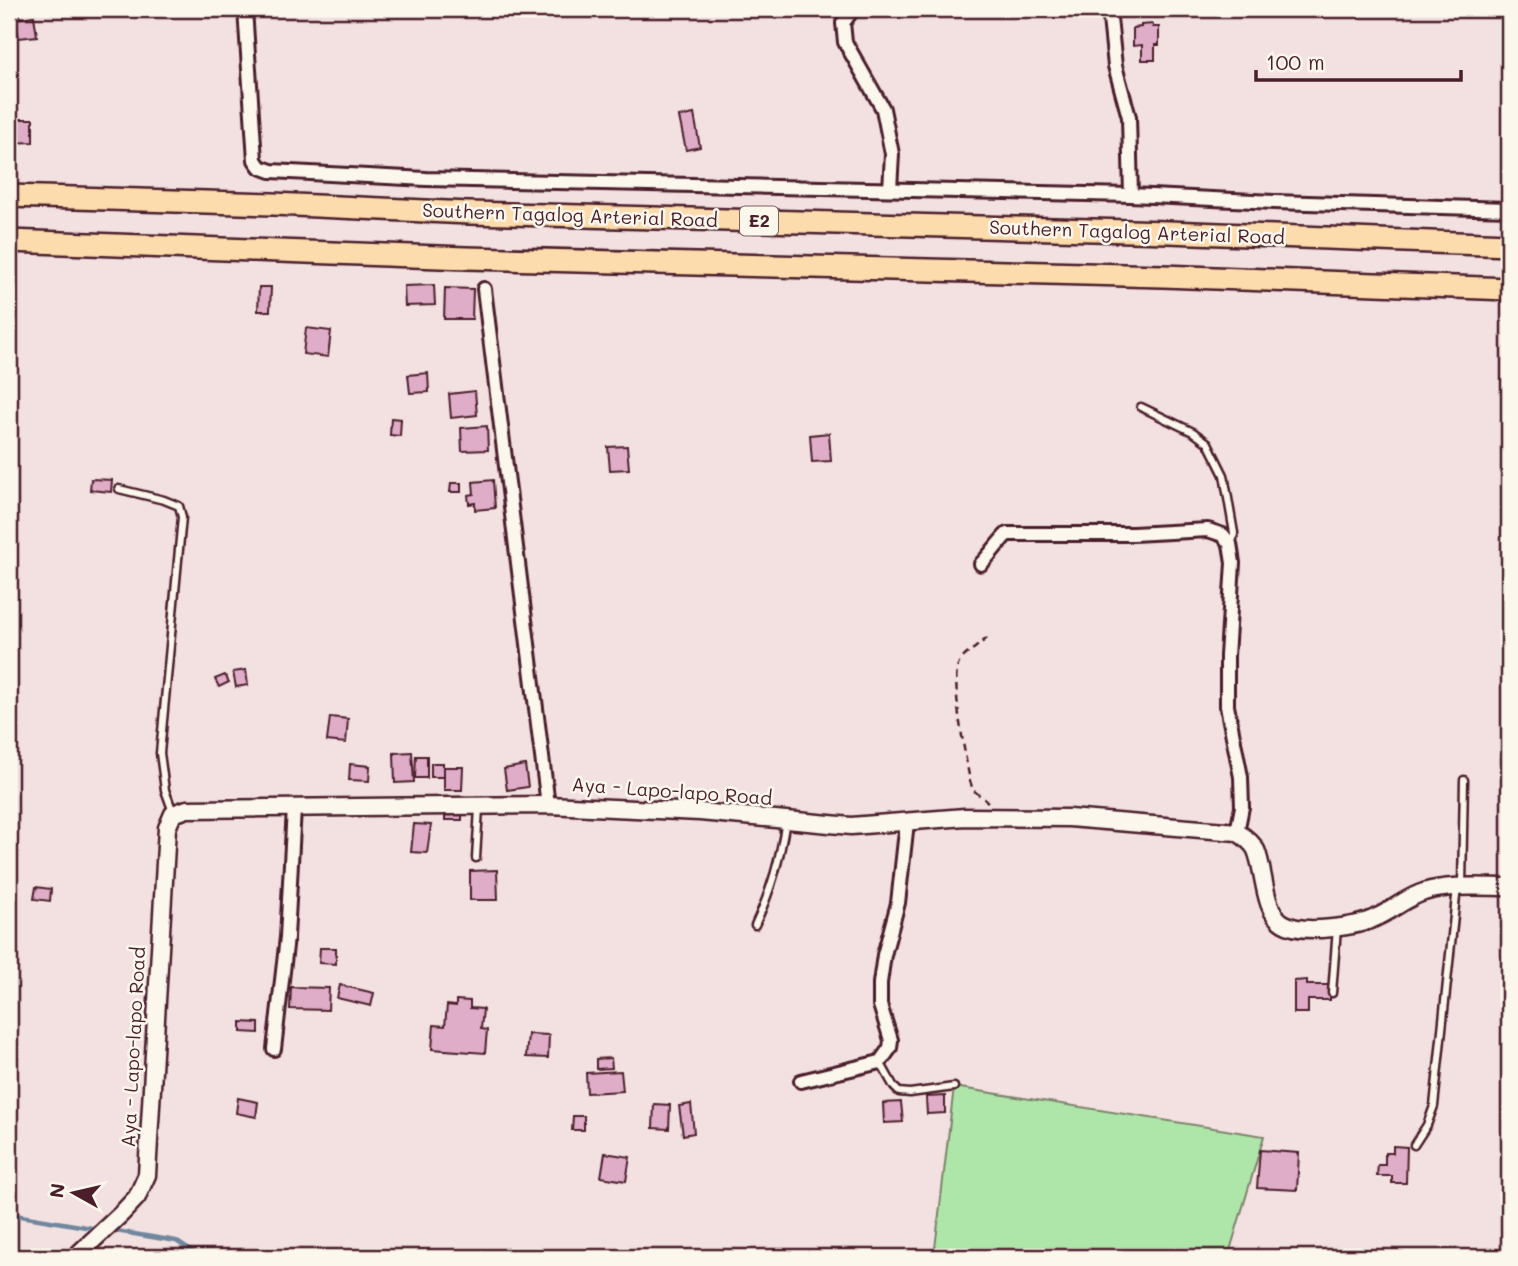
<svg xmlns="http://www.w3.org/2000/svg" width="1518" height="1266" font-family="Mali,sans-serif">
  <rect width="100%" height="100%" fill="#f3e1e1"/>
  <filter id="ink" filterUnits="userSpaceOnUse"><feTurbulence type="fractalNoise" baseFrequency=".0143" numOctaves="2"/><feDisplacementMap in="SourceGraphic" scale="14" xChannelSelector="R" yChannelSelector="G"/><feConvolveMatrix kernelMatrix="1 2 1 2 8 2 1 2 1" color-interpolation-filters="sRGB"/></filter>
  <g filter="url(#ink)">
    <polygon fill="#aee6aa" stroke="#7c826a" stroke-width="2" points="954,1087 1264,1136 1228,1257 934,1257"/>
    <g fill="none" stroke-linecap="round" stroke-linejoin="round">
      <g stroke="#70879e" stroke-width="4.5">
        <polyline points="9,1214 98,1229"/>
        <polyline points="110,1230 176,1241 200,1257"/>
      </g>
    </g>
    <g fill="#e0adc8" stroke="#4a1f2b" stroke-width="2">
      <polygon points="9,9 19,9 20,18 34,16 37,36 19,38 17,27 9,28"/>
      <polygon points="1153,24 1153,27 1159,27 1159,45 1155,45 1155,60 1142,60 1142,45 1133,46 1133,28 1141,27 1141,25"/>
      <polygon points="694,114 700,147 686,150 679,117"/>
      <polygon points="10,119 33,119 33,142 10,143"/>
      <polygon points="434,285 435,305 405,306 404,286"/>
      <polygon points="259,287 271,287 270,311 258,311"/>
      <polygon points="445,288 473,289 472,319 444,319"/>
      <polygon points="306,328 331,331 328,357 303,354"/>
      <polygon points="428,373 429,392 410,393 408,375"/>
      <polygon points="475,391 477,415 451,418 449,394"/>
      <polygon points="391,418 401,419 400,436 390,435"/>
      <polygon points="487,426 488,450 462,451 461,428"/>
      <polygon points="829,433 831,461 812,462 810,435"/>
      <polygon points="627,446 629,469 610,470 608,447"/>
      <polygon points="91,479 112,480 111,492 90,490"/>
      <polygon points="493,480 495,508 475,510 475,503 469,504 468,495 474,494 473,482"/>
      <polygon points="451,483 461,483 461,492 450,492"/>
      <polygon points="246,670 248,685 236,687 233,672"/>
      <polygon points="225,675 229,682 219,687 215,679"/>
      <polygon points="330,717 348,719 346,743 327,741"/>
      <polygon points="412,752 414,782 395,783 394,753"/>
      <polygon points="416,756 427,756 427,778 415,778"/>
      <rect x="431" y="763" width="12" height="14"/>
      <polygon points="350,764 370,766 369,781 349,780"/>
      <polygon points="525,765 528,787 507,790 504,769"/>
      <polygon points="444,767 463,767 462,790 444,790"/>
      <polygon points="462,807 462,820 445,820 445,808"/>
      <polygon points="414,824 431,825 427,853 411,852"/>
      <polygon points="497,870 498,900 470,900 470,871"/>
      <polygon points="36,887 51,889 50,901 34,899"/>
      <polygon points="320,948 336,948 336,964 319,963"/>
      <polygon points="1307,980 1307,985 1330,985 1330,1000 1308,1000 1308,1013 1294,1013 1294,981"/>
      <polygon points="340,985 374,993 371,1006 337,998"/>
      <polygon points="291,987 329,988 328,1010 290,1009"/>
      <polygon points="456,1000 470,1001 470,1008 483,1009 481,1029 487,1030 485,1053 432,1049 434,1025 445,1026 447,1005 456,1006"/>
      <polygon points="241,1022 259,1023 259,1033 241,1032"/>
      <polygon points="528,1034 549,1035 548,1058 526,1057"/>
      <polygon points="611,1058 612,1068 596,1069 596,1059"/>
      <polygon points="621,1071 623,1091 587,1093 586,1073"/>
      <polygon points="945,1096 945,1113 927,1114 926,1097"/>
      <polygon points="238,1098 258,1102 256,1117 236,1113"/>
      <polygon points="901,1102 903,1122 884,1123 883,1103"/>
      <polygon points="654,1104 670,1105 669,1129 653,1128"/>
      <polygon points="691,1104 694,1133 683,1135 679,1106"/>
      <polygon points="573,1116 584,1116 584,1130 572,1130"/>
      <polygon points="1393,1146 1407,1147 1406,1183 1392,1183 1392,1176 1377,1176 1378,1165 1385,1165 1385,1153 1393,1153"/>
      <polygon points="1260,1150 1299,1153 1297,1190 1257,1188"/>
      <polygon points="605,1153 630,1157 626,1181 601,1177"/>
    </g>
    <g fill="none" stroke-linecap="round" stroke-linejoin="round">
      <defs>
        <g id="lane">
          <polyline points="1141,407 1193,432 1208,443 1224,475 1234,533 1233,539 1230,544"/>
          <polyline points="119,489 164,500 179,506 182,517 160,753 165,790 173,812"/>
          <polyline points="476,858 479,808"/>
          <polyline points="1462,886 1464,780"/>
          <path d="M755,925C772,889 780,858 786,820"/>
          <polyline points="1332,993 1337,928"/>
          <polyline points="880,1062 894,1087 899,1092 910,1093 954,1087"/>
          <polyline points="1414,1145 1427,1125 1434,1106 1457,887"/>
        </g>
        <g id="street">
          <polyline points="245,9 255,160 260,167 271,171 426,179 1131,195 1274,202 1509,209"/>
          <polyline points="853,9 843,23 845,42 883,109 892,154 890,189"/>
          <polyline points="1109,9 1115,66 1129,117 1131,195"/>
          <polyline points="484,289 548,805"/>
          <path d="M981,564C991,554 997,544 1007,534H1133L1208,530L1223,535L1230,544L1233,563L1227,656V706L1241,777L1242,807L1237,832"/>
          <polyline points="274,1049 287,937 294,808"/>
          <polyline points="801,1081 880,1062 890,1048 891,1040 880,1005 880,983 884,955 898,903 907,822"/>
        </g>
        <path id="secondary" d="M75,1257L121,1214L137,1197L147,1175L167,828L173,814L187,809L548,805L700,812L851,826L965,817L1069,818L1237,832C1245,837 1252,842 1256,850C1265,871 1263,911 1283,923C1302,935 1358,927 1377,917C1393,910 1407,897 1424,892C1448,884 1484,887 1509,887"/>
        <g id="highway">
          <polyline points="9,196 273,204 469,213 1168,232 1509,245"/>
          <polyline points="9,241 466,258 1163,276 1509,289"/>
        </g>
      </defs>
      <use href="#lane" stroke="#4a1f2b" stroke-width="11"/>
      <use href="#street" stroke="#4a1f2b" stroke-width="18"/>
      <use href="#secondary" stroke="#4a1f2b" stroke-width="21"/>
      <use href="#highway" stroke="#4a1f2b" stroke-width="26"/>
      <path stroke="#4a1f2b" stroke-width="2.5" stroke-dasharray="7 5" stroke-linecap="butt" d="M987,638C979,646 965,653 959,663C950,680 966,759 970,781L973,790L988,802"/>
      <use href="#lane" stroke="#fbf7ec" stroke-width="6"/>
      <use href="#street" stroke="#fbf7ec" stroke-width="12"/>
      <use href="#secondary" stroke="#fbf7ec" stroke-width="16"/>
      <use href="#highway" stroke="#fcdcac" stroke-width="21"/>
    </g>
  </g>
  <g text-anchor="middle" stroke-width="5" stroke-linejoin="round" paint-order="stroke">
    <rect fill="#fbf7ec" stroke="#7f6065" stroke-width="2" x="740" y="206.5" width="38" height="29" rx="5"/>
    <g font-size="18" font-weight="bold" fill="#4a1f2b">
      <text x="759" y="227">E2</text>
    </g>
    <g font-size="19" fill="#4a1f2b" stroke="#fbf7ec">
      <text transform="translate(570 215) rotate(2)" y="7">Southern Tagalog Arterial Road</text>
      <text transform="translate(1137 232) rotate(2)" y="7">Southern Tagalog Arterial Road</text>
      <text transform="translate(672 791) rotate(4)" y="7">Aya - Lapo-lapo Road</text>
      <text transform="translate(133 1047) rotate(-87)" y="7">Aya - Lapo-lapo Road</text>
    </g>
  </g>
  <rect width="1518" height="1266" fill="none" stroke="#fbf7ec" stroke-width="35"/>
  <rect x="18" y="18" width="1483" height="1231" fill="none" stroke="#4a1f2b" stroke-width="2.5" filter="url(#ink)"/>
  <g transform="translate(74 1193) rotate(278)" stroke="#fbf7ec" stroke-width="5" paint-order="stroke">
  <path d="M0-5L12 26L0 18L-12 26Z" fill="#4a1f2b"/>
  <text y="-10" font-size="19" font-weight="bold" text-anchor="middle" fill="#4a1f2b">N</text>
  </g>
  <path d="M1256 70v10h205v-10" fill="none" stroke="#4a1f2b" stroke-width="3.5"/>
  <text x="1266" y="70" font-size="21" fill="#4a1f2b" stroke="#fbf7ec" stroke-width="5" paint-order="stroke">100 m</text>
</svg>
